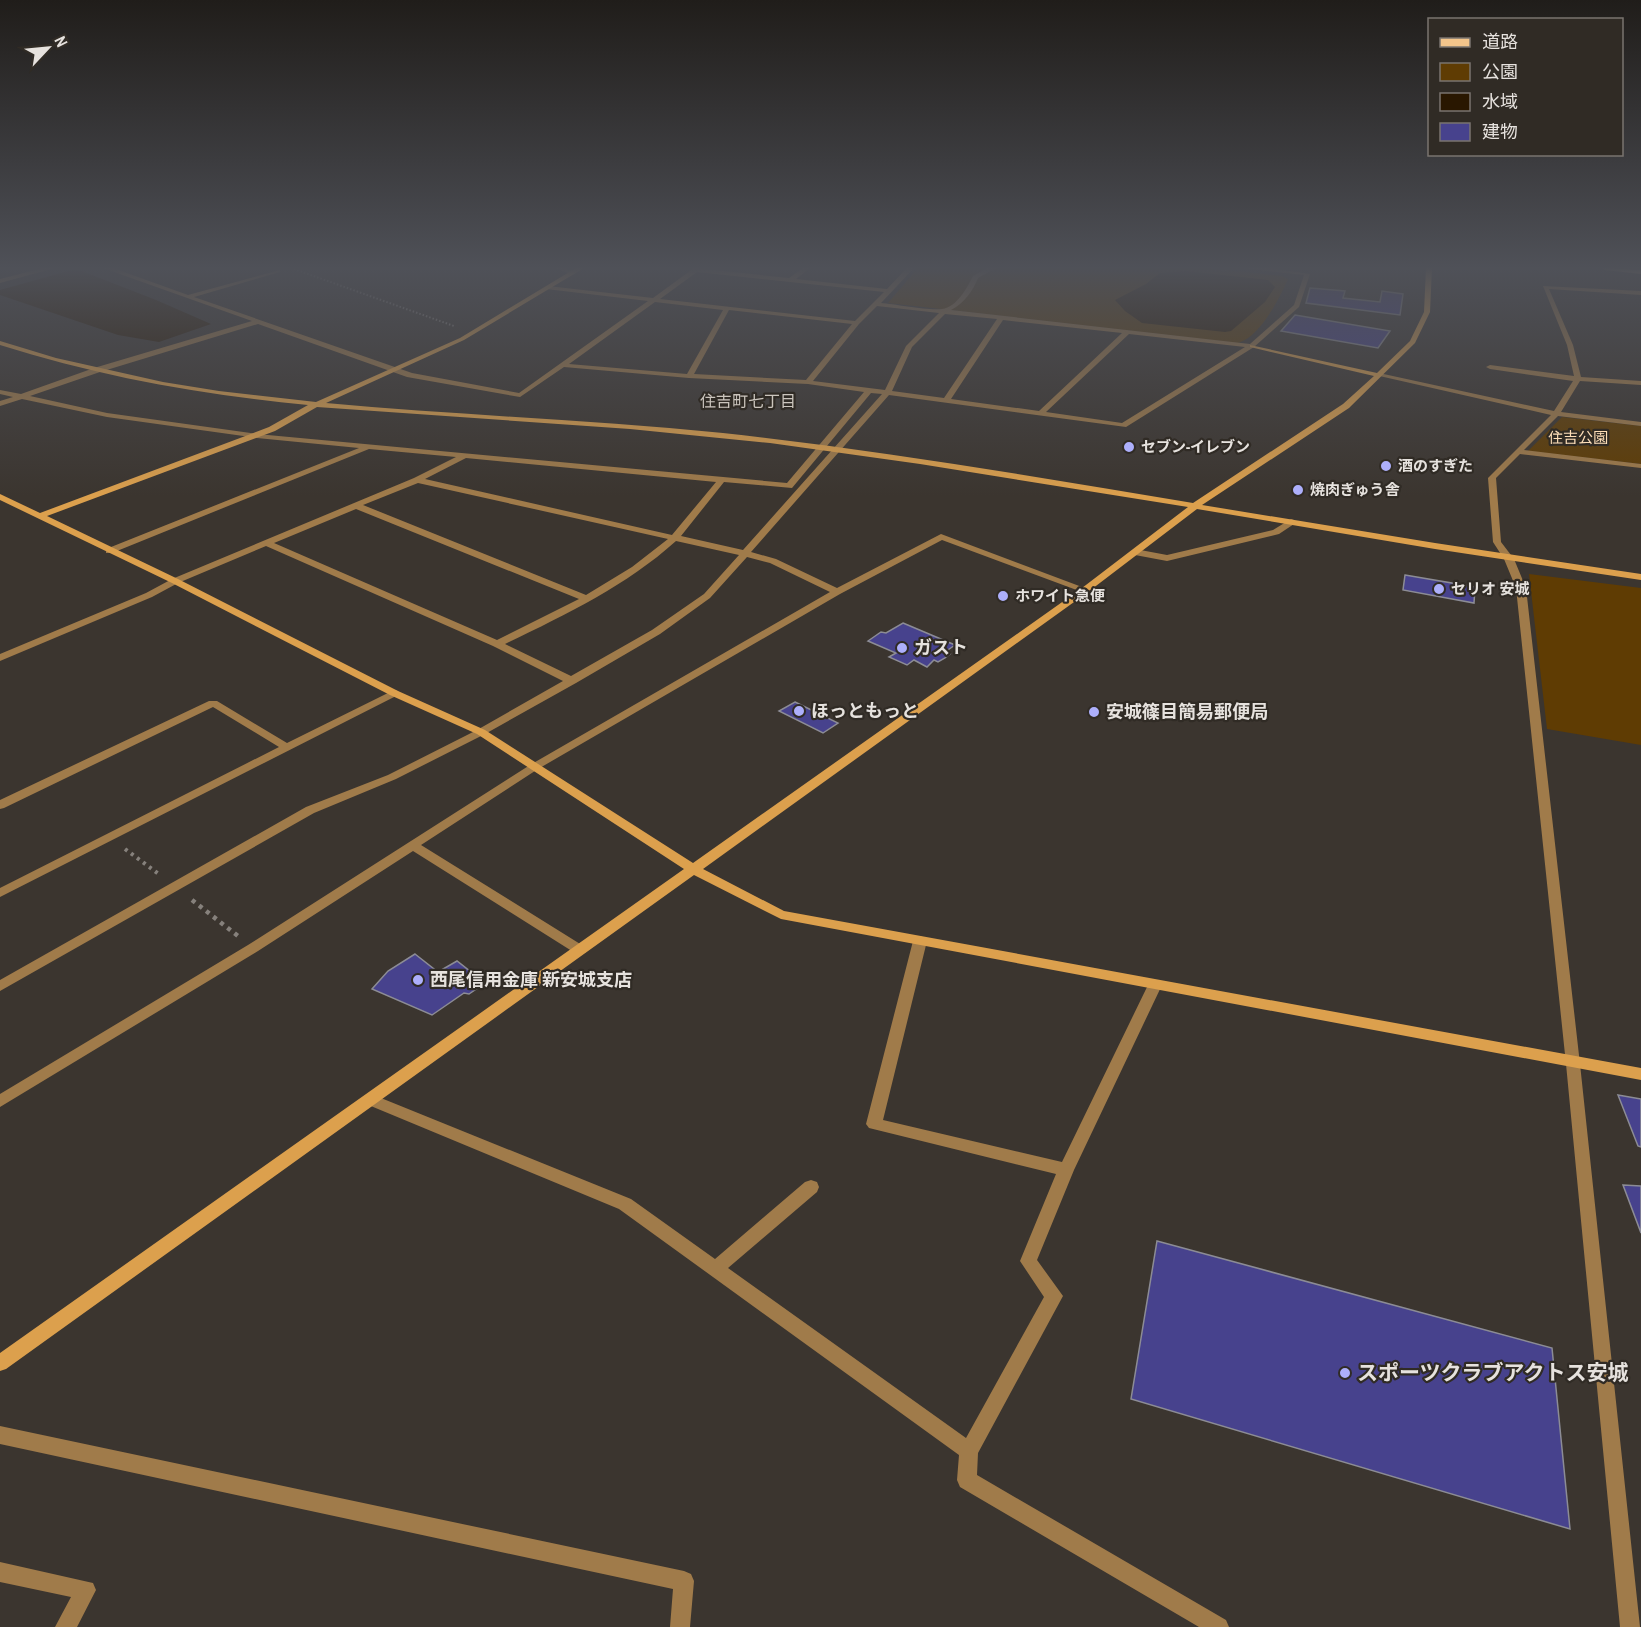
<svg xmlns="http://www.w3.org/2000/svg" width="1641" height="1627" font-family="'Archivo Narrow','Noto Sans JP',sans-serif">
  <rect width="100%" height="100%" fill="#3b352f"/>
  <g fill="#5f3c03">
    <path d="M918,268H1209L1282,276L1288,279C1279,299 1260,337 1238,343L888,303Z"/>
    <polygon points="1562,417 1641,426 1641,464 1528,451"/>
    <polygon points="1529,574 1641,588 1641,745 1547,729"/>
  </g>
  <g fill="#291700">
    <polygon points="72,270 79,270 156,300 211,324 159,342 118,335 0,295 0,290"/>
    <polygon points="1186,271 1268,280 1275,287 1265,302 1231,331 1225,332 1142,323 1125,311 1115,300 1146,284 1160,273"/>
  </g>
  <g fill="#47428d" stroke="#8c8c95" stroke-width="1.5">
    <polygon points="1310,288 1345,291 1343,298 1380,302 1382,291 1403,294 1400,315 1306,303"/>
    <polygon points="1295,315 1390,331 1378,348 1281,331"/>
    <polygon points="1405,575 1475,587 1474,603 1403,590"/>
    <polygon points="903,623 955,645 945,652 950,654 945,658 938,662 934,660 927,667 914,660 907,665 889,657 896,653 868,641 881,632 886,633"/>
    <polygon points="795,702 838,723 823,733 779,711"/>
    <polygon points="415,954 438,972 457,961 485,983 469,994 464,993 432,1015 372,989 388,971"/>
    <polygon points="1618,1095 1641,1099 1641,1147 1638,1146"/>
    <polygon points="1623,1185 1641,1186 1641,1233"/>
    <polygon points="1157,1241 1552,1348 1570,1529 1131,1399"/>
  </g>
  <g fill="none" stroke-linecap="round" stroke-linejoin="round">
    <g stroke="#86817c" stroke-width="2" stroke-dasharray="1.5 2" stroke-linecap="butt">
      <polyline points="1211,268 1228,270"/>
      <polyline points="294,269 454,326"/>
    </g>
    <polyline stroke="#86817c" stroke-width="4" stroke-dasharray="3 4.5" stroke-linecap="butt" points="125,849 160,875"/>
    <polyline stroke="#86817c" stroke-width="4.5" stroke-dasharray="4 5" stroke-linecap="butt" points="192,900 238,936"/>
    <g fill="#a07b4a" fill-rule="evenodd">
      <polygon points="43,268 55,268 0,283 0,279"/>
      <path d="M103,268H113L188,295L280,270V272L194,297L412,373L519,393L648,301L546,289L548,286L653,298L694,268L789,278L803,268H810L796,279L887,289L907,268H914L881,303C895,304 929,311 942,309C957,307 967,288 973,276L987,268H996L978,278C973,291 964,303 951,310L1250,344L1294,305L1304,275L1242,268H1268L1310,274L1299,307L1254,347L1126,427L889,395L751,552L776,559L837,588L941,534L1090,590L1085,593L1082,592L942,540L840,594L538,769L421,845L585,947L587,950L585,953H575L413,851L258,951L0,1107V1094L248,945L530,765L830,592L770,563L747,557L710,598L660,634L576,683L485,734L396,779L314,813L0,991V980L306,807L388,775L477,730L563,681L493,646L266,546L178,583L152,597L0,661V654L146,593L172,579L414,478L456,457L369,449L112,553H106V549L359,448L257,438L107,417L22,399L0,406V401L13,397L0,394V390L21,394L94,368L252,321ZM697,272L884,292L855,321L660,299ZM655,302L723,310L687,374L569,364ZM877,306L939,313L906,346L885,390L813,381L859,324ZM729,310L852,324L806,380L694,374ZM945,314L997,319L944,398L892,391L912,347ZM1003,320L1122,333L1039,411L951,399ZM258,324L407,377L520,397L564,367L689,378L808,384L864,392L787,483L257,434L107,413L30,396L100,372ZM1129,334L1245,347L1122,423L1046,412ZM871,393L882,394L743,550L681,536L724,482L792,488ZM466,458L716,482L672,535L425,479ZM418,483L668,539L632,567L586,595L363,505ZM356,509L579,599L497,640L274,543ZM676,541L739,555L704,594L652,630L571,676L505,644C565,615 626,586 676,541Z"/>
      <polygon points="555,268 565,268 576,273 573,275"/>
      <polygon points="1543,286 1641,291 1641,295 1549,289 1573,345 1581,377 1641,381 1641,385 1580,381 1561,412 1641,422 1641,426 1558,416 1524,450 1641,464 1641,468 1520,454 1496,478 1501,542 1514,559 1526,588 1580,1064 1640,1627 1620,1627 1566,1064 1516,588 1504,559 1493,542 1488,478 1551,415 1375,375 1379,373 1554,411 1573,381 1490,369 1486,367 1490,365 1574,376 1567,345"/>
      <polygon points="1291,519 1294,520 1294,524 1279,534 1167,561 1135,555 1130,552 1135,549 1167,555 1273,530"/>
      <polygon points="394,690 398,691 399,693 398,695 0,897 0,888 279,747 213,707 4,808 0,809 0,800 209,701 217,701 287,743"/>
      <polygon points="920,936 925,938 927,941 883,1120 1062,1162 1148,985 1150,981 1160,981 1162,985 1074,1170 1037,1260 1063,1296 978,1453 977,1475 1226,1620 1229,1627 1199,1627 960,1487 957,1480 959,1455 619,1209 366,1104 363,1100 366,1096 371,1094 376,1096 631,1199 715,1259 805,1182 811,1180 817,1182 819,1187 817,1192 728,1268 966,1438 1044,1297 1020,1261 1056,1174 869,1128 866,1124 913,941 915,938"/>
      <polygon points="0,1426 684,1571 691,1574 694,1581 690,1627 670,1627 673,1589 0,1444"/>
      <polygon points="0,1562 93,1583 96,1590 77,1627 55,1627 71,1597 0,1582"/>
    </g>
    <path fill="#dca04d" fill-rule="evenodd" d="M576,268H584L464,340L326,403C458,415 591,420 723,433C881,450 1037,477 1193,503L1343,404L1374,376L1250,347V345L1377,373L1410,341L1424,312L1426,268H1432L1430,312L1415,343L1349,408L1202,505L1435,543L1641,574V580L1435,549L1197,509L1088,592L703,869L784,911L1641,1068V1080L781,919L694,875L6,1369L0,1371V1353L684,869L477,734L390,695L172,583L0,500V494L40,513L269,427L308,405C203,395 101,377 0,345V341L56,358L163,382L219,391L316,402L460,338ZM317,407L630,429L770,443L920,464L1188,507L1082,588L693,863L485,730L398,691L178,579L47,516L275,431Z"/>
    <polygon fill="#f3c58b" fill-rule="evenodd" points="1602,268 1641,270 1641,274 1605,270"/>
  </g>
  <linearGradient id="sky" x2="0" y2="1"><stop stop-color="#201d1a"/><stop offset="0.54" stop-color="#4f5158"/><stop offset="1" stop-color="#4f5158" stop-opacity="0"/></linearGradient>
  <rect width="1641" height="496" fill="url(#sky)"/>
  <g fill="#adaffb" stroke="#302b25" stroke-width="2">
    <circle cx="1129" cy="447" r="6"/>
    <circle cx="1386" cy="466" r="6"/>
    <circle cx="1298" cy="490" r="6"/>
    <circle cx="1439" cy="589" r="6"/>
    <circle cx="1003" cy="596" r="6"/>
    <circle cx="902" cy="648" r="6"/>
    <circle cx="799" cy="711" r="6"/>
    <circle cx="1094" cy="712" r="6"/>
    <circle cx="418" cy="980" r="6"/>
    <circle cx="1345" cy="1373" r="6"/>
  </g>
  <g text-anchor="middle" stroke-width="4.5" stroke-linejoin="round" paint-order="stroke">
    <g font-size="15" fill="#fddeb8" stroke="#302b25">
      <text x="1578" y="443">住吉公園</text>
    </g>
    <g font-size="15" font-weight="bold" fill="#e6e2de" stroke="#302b25" text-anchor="start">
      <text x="1141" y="452">セブン-イレブン</text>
      <text x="1398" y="471">酒のすぎた</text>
      <text x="1310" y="495">焼肉ぎゅう舎</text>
      <text x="1451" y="594">セリオ 安城</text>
      <text x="1015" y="601">ホワイト急便</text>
    </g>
    <g font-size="16" fill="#cbc5bd" stroke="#302b25">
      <text x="748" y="407">住吉町七丁目</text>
    </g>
    <g font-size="18" font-weight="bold" fill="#e6e2de" stroke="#302b25" text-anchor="start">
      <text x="914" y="654">ガスト</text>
      <text x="811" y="717">ほっともっと</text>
      <text x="1106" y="718">安城篠目簡易郵便局</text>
      <text x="430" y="986">西尾信用金庫 新安城支店</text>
    </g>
    <g font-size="21" font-weight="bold" fill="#e6e2de" stroke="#302b25" text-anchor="start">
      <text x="1357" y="1380">スポーツクラブアクトス安城</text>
    </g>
  </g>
  <rect x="1428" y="18" width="195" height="138" fill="#302b25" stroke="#79746f" stroke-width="1.5"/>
  <rect x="1440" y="38" width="30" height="9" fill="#f3c58b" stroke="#79746f" stroke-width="1.5"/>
  <text x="1482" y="48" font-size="18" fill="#e6e2de">道路</text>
  <rect x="1440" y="63" width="30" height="18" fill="#5f3c03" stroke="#79746f" stroke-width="1.5"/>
  <text x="1482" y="78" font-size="18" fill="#e6e2de">公園</text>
  <rect x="1440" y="93" width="30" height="18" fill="#291700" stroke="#79746f" stroke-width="1.5"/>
  <text x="1482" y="108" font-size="18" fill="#e6e2de">水域</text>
  <rect x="1440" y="123" width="30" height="18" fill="#47428d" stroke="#79746f" stroke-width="1.5"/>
  <text x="1482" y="138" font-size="18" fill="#e6e2de">建物</text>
  <g transform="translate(48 48) rotate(64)" stroke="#302b25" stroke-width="4.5" paint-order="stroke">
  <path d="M0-4.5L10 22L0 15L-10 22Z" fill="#e6e2de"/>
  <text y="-9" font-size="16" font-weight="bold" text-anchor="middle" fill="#e6e2de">N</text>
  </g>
</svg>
